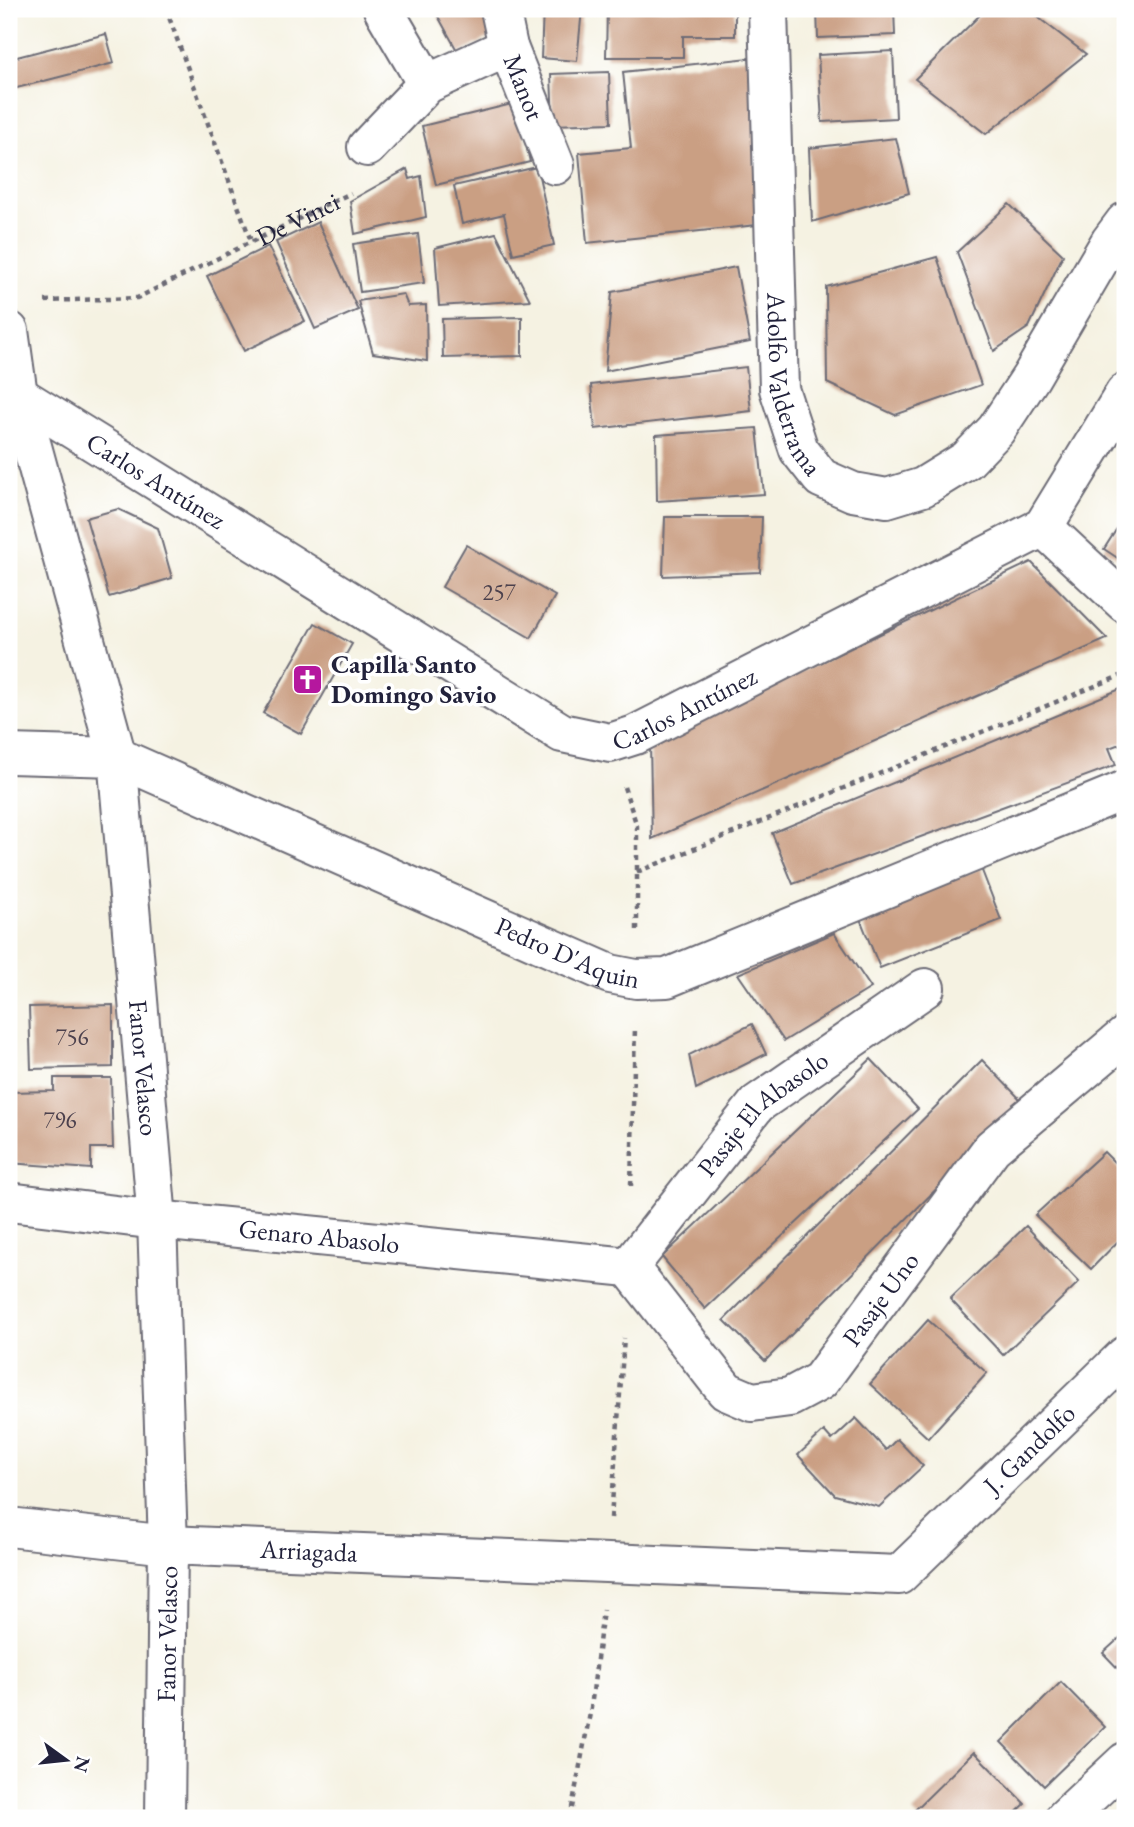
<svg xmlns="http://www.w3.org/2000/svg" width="1134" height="1827" font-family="'EB Garamond',serif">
  <rect width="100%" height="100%" fill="#fff"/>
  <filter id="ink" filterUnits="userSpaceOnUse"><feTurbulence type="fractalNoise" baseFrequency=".0143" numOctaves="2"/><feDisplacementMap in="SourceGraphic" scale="14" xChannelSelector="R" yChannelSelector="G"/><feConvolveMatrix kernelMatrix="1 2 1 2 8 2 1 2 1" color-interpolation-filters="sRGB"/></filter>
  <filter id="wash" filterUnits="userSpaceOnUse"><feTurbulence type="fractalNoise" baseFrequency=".00686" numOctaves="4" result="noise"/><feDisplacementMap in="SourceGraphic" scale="28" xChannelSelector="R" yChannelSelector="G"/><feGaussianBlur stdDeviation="1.57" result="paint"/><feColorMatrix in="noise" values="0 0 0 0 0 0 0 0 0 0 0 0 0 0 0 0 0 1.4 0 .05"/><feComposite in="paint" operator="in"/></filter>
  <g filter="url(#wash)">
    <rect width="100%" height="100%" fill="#f5f2e2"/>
    <g id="blocks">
      <g fill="#ca9f83">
        <polygon points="434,9 489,9 495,34 459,54"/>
        <polygon points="543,9 582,9 577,61 541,58"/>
        <polygon points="607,9 735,9 735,36 683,36 683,57 606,57"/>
        <polygon points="894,9 895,35 818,38 817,10"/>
        <polygon points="986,9 1027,9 1086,54 986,134 915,79"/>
        <polygon points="106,34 114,63 9,90 9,59"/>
        <polygon points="893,51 896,118 822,122 818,55"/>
        <polygon points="749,58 766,224 587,243 579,153 631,148 623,72"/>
        <polygon points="609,72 611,123 553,125 551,74"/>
        <polygon points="516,103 530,162 436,185 422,126"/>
        <polygon points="896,138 909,193 812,222 809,148"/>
        <polygon points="537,167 554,245 513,254 504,214 462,224 454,186"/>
        <polygon points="407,169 410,179 421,176 426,217 355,234 350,201"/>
        <polygon points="1009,204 1063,255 1029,327 994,351 957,252"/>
        <polygon points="318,222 358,310 315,329 276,242"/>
        <polygon points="496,233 530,300 439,306 435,248"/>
        <polygon points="418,234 424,283 360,292 353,244"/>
        <polygon points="268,246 305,321 244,351 207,276"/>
        <polygon points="937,257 981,385 895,415 827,383 826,287"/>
        <polygon points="736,267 750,342 605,371 612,292"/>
        <polygon points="403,294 408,306 426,305 427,361 373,353 358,301"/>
        <polygon points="522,317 522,356 443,358 442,319"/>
        <polygon points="746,367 751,411 595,429 591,385"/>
        <polygon points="757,428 764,494 657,501 656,435"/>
        <polygon points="118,509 158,528 172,578 109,597 86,518"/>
        <polygon points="1125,516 1125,563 1104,549"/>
        <polygon points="665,517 762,517 760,572 663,576"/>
        <polygon points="466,545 555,596 531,638 442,587"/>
        <polygon points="1031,562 1107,639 652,839 650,744"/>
        <polygon points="315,623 352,644 301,734 263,713"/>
        <polygon points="1125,687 1125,742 1109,748 1116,765 793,884 772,833"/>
        <polygon points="981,868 1001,920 880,968 859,916"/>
        <polygon points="834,933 871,988 784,1041 738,974"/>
        <polygon points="113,1005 113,1067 31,1069 29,1007"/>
        <polygon points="752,1024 766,1054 696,1089 689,1055"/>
        <polygon points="871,1059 918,1109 705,1309 662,1257"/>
        <polygon points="982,1060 1023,1102 765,1361 724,1320"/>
        <polygon points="54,1078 111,1078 113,1148 91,1148 91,1169 9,1163 9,1092 54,1091"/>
        <polygon points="1104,1152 1125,1173 1125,1234 1091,1269 1035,1215"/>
        <polygon points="1026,1226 1079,1282 1003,1355 950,1299"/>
        <polygon points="928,1320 987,1373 928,1438 870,1384"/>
        <polygon points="856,1418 886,1450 897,1439 923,1466 879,1507 835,1495 798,1455 824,1431 832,1440"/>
        <polygon points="1125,1633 1125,1676 1103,1653"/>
        <polygon points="1061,1682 1105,1727 1044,1786 1001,1742"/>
        <polygon points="974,1752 1025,1804 1010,1818 919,1818 913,1812"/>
      </g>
    </g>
  </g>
  <g filter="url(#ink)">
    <use href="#blocks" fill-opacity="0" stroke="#6c6b75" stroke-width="2"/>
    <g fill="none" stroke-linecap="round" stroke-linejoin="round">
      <defs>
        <g id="minor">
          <polyline points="383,9 427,84"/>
          <path id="s2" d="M500,9L508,47L555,165"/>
          <path id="s3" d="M768,9L779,389L799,450L821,478L853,492L887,498L923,487L967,460L996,430L1031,377L1110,242L1125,222"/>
          <polyline points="367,147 427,84 508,47"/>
          <path id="s4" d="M9,331L18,395L117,757L157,1220L168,1545L165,1818"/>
          <path id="s5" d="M14,407L18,395L562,733L610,743L635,735L1043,527L1125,393"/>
          <polyline points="1043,527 1125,603"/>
          <path id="s6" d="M9,754L117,757L610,974L636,979L667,978L1125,790"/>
          <path id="s7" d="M9,1202L157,1220L629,1267"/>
          <path id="s8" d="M629,1267L726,1391L752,1402L790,1397L820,1381L992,1148L1125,1036"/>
          <path id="s9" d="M629,1267L757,1104L925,988"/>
          <path id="s10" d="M9,1527L168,1545L899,1575L1125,1356"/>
          <polyline points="1065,1818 1125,1762"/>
        </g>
      </defs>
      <use href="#minor" stroke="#6c6b75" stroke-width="42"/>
      <g stroke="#6c6b75" stroke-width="4.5" stroke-dasharray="5 5" stroke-linecap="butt">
        <polyline points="166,9 251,241"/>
        <path id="s1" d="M45,301L137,298L351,193"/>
        <polyline points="624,787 637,826 637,930"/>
        <polyline points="637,872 1125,674"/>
        <polyline points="631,1186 635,1027"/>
        <polyline points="611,1518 624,1338"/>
        <polyline points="570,1818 591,1708 603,1610"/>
      </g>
      <use href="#minor" stroke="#fff" stroke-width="38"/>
    </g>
  </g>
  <defs>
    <symbol id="church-square" viewBox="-11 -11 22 22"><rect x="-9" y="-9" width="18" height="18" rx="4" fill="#b5179e" stroke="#fff"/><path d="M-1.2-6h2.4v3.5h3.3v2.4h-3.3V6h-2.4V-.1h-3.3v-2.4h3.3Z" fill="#fff"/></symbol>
  </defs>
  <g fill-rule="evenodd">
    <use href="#church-square" x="290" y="662" width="35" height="35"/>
  </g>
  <g text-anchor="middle" stroke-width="7" stroke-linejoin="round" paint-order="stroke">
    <g font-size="23" fill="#4c414d">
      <text x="499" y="600">257</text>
      <text x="72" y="1045">756</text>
      <text x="60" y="1128">796</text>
    </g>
    <g font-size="26" fill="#22223b" stroke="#fff">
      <text dy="9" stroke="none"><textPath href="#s2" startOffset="82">Manot</textPath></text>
      <text dy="9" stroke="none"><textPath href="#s1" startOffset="271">De Vinci</textPath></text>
      <text dy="9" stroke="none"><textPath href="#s3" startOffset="378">Adolfo Valderrama</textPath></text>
      <text dy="9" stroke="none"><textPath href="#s5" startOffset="175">Carlos Antúnez</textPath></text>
      <text dy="9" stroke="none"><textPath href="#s5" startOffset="784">Carlos Antúnez</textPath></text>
      <text dy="9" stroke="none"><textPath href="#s6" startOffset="600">Pedro D'Aquin</textPath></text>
      <text dy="9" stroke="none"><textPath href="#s4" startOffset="752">Fanor Velasco</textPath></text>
      <text dy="9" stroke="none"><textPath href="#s9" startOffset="205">Pasaje El Abasolo</textPath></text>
      <text dy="9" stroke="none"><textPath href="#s7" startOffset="312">Genaro Abasolo</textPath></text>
      <text dy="9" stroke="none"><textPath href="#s8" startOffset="360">Pasaje Uno</textPath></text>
      <text dy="9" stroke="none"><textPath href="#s10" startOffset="1073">J. Gandolfo</textPath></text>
      <text dy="9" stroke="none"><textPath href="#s10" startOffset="301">Arriagada</textPath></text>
      <text transform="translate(167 1634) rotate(-89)" y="9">Fanor Velasco</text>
    </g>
    <g font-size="26" font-weight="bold" fill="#22223b" stroke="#fff" text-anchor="start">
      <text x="331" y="673">Capilla Santo<tspan x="331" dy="30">Domingo Savio</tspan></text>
    </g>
  </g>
  <rect width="1134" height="1827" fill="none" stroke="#fff" stroke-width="35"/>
  <g transform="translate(66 1760) rotate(105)" stroke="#ffffff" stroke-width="5" paint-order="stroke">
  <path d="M0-5L12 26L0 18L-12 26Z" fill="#22223b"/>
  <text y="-10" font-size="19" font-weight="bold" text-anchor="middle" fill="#22223b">N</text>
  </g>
</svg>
